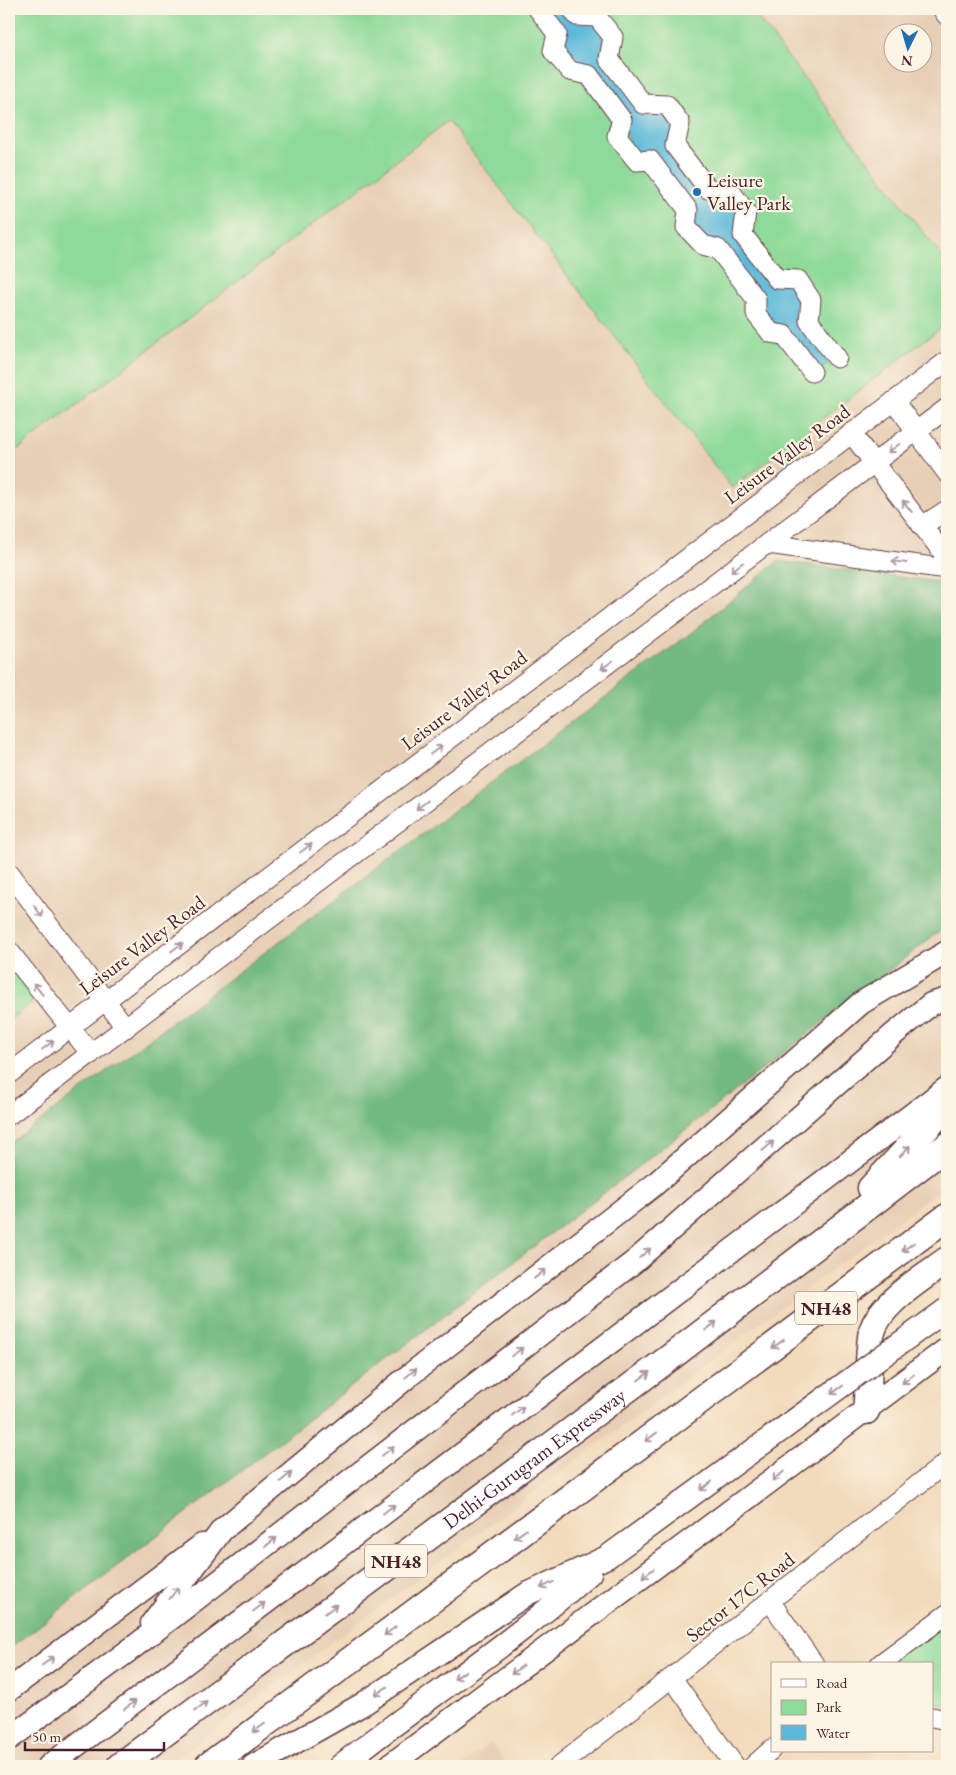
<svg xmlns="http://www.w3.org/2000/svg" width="956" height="1775" font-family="'EB Garamond',serif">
  <rect width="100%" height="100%" fill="#fcf5e5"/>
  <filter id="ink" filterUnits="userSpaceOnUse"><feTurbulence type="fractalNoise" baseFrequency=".02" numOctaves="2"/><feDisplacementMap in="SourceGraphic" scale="10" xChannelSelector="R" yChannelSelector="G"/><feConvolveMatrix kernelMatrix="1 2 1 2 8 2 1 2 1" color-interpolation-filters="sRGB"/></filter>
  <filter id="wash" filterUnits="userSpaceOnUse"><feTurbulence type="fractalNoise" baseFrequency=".0096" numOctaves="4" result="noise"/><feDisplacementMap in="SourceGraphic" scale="20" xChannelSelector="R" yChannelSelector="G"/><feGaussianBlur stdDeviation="1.12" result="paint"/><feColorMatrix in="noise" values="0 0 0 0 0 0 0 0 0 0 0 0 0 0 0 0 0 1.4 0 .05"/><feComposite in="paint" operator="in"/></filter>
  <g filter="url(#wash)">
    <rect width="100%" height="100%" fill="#f2dbbb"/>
    <g fill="#e7cfb5" fill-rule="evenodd">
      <path d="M9,9H947V1184L166,1766H9ZM894,32H924V62H894Z"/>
      <polygon points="490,1743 509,1766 461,1766"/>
    </g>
    <g fill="#8eda98" stroke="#6c7c62">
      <polygon points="9,9 751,9 947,263 947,323 732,488 448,121 9,456"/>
      <polygon points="9,938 49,989 9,1020"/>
      <polygon points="947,1618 947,1706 932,1703 932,1664 886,1664"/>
    </g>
    <polygon fill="#72ba80" stroke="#5e6c56" points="778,561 947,583 947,925 648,1159 9,1649 9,1144 687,636"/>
    <polygon fill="#5cb9da" stroke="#536c82" points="538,9 572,9 597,17 609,59 643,104 667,105 676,146 708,189 731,192 743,235 776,279 798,280 809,321 835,358 815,373 703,245 688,210 637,161 622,120 590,75 570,71"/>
  </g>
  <g filter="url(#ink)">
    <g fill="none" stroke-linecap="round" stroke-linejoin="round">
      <defs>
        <g id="minor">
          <polyline points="538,9 557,34 553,51 570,71 589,75 622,120 617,136 637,161 650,160 688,210 686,227 703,245 718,249 756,299 756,314 771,333 784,335 812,372"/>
          <polyline points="572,9 577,16 597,17 613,37 609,59 643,104 667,105 680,123 675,146 708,189 731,192 746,212 743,235 777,279 798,280 811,300 809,321 837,358"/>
          <polyline points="942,9 947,16"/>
          <polyline points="894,401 947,473"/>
          <polyline points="851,433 947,558"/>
          <polyline points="922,526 947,510"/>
          <polyline points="768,544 947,569"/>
          <polyline points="9,872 126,1028"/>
          <polyline points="9,951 91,1054"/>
          <polyline points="9,1074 947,361"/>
          <polyline points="9,1115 947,408"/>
          <polyline points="770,1601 814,1664"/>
          <polyline points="880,1664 947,1614"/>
          <polyline points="672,1678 735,1766"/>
          <polyline points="932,1717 947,1720"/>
          <polyline points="559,1766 947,1462"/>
          <polyline points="753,1766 772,1749"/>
        </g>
        <g id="major">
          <polyline points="152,1623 222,1530 411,1374 654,1185 861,1003 947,952"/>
          <polyline points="9,1690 202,1545"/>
          <polyline points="9,1739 135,1646 634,1262 894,1034 931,1004 947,999"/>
          <polyline points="49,1766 947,1088"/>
          <polyline points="253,1766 363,1704 527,1594 607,1557"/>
          <path d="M340,1766C423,1701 512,1643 590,1573"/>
          <polyline points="389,1766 947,1349"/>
        </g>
        <g id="highway">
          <polyline points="871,1188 947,1106"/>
          <path d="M866,1411C869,1386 868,1362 871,1337C875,1305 923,1278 947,1260"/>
          <path id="s1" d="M120,1766L672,1356L947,1146"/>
          <polyline points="208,1766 947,1217"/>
        </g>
      </defs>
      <use href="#minor" stroke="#633b41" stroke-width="21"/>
      <use href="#major" stroke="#633b41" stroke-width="25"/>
      <use href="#highway" stroke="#633b41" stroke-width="29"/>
      <use href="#minor" stroke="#fff" stroke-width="19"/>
      <use href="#major" stroke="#fff" stroke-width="22"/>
      <use href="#highway" stroke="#fff" stroke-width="26"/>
      <defs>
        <polyline id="major-bridge" points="607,1557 947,1309"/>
      </defs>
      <use href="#major-bridge" stroke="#633b41" stroke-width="25" stroke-linecap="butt"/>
      <use href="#major-bridge" stroke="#fff" stroke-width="22"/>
    </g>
    <defs><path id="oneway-shaft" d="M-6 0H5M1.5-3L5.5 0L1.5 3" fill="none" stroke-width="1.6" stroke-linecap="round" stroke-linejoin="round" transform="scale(1.25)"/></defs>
    <g stroke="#ae9aa0">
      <use href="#oneway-shaft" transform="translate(894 448) rotate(143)"/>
      <use href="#oneway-shaft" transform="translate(907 506) rotate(-128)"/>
      <use href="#oneway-shaft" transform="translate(899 562) rotate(-172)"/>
      <use href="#oneway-shaft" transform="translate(737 567) rotate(143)"/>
      <use href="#oneway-shaft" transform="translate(607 665) rotate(143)"/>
      <use href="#oneway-shaft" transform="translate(436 750) rotate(-37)"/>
      <use href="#oneway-shaft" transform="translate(422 805) rotate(143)"/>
      <use href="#oneway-shaft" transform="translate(306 848) rotate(-37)"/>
      <use href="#oneway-shaft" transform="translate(38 911) rotate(53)"/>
      <use href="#oneway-shaft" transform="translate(177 947) rotate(-37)"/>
      <use href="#oneway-shaft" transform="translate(38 989) rotate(-128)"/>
      <use href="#oneway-shaft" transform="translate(48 1045) rotate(-37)"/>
      <use href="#oneway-shaft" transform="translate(768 1146) rotate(-41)"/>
      <use href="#oneway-shaft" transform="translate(905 1151) rotate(-47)"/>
      <use href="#oneway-shaft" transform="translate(908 1247) rotate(143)"/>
      <use href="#oneway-shaft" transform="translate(645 1253) rotate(-41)"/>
      <use href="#oneway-shaft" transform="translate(540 1274) rotate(-38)"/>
      <use href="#oneway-shaft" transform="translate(711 1326) rotate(-38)"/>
      <use href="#oneway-shaft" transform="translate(778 1344) rotate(144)"/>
      <use href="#oneway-shaft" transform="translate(517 1352) rotate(-37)"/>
      <use href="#oneway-shaft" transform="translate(411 1373) rotate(-39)"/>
      <use href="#oneway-shaft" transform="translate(644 1376) rotate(-37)"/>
      <use href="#oneway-shaft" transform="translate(908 1379) rotate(143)"/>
      <use href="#oneway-shaft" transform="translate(837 1390) rotate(144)"/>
      <use href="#oneway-shaft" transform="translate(518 1411) rotate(-37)"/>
      <use href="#oneway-shaft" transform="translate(651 1437) rotate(144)"/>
      <use href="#oneway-shaft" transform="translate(388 1451) rotate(-37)"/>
      <use href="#oneway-shaft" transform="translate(778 1476) rotate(143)"/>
      <use href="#oneway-shaft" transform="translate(286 1477) rotate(-40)"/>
      <use href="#oneway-shaft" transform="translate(706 1486) rotate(144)"/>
      <use href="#oneway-shaft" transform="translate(389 1509) rotate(-37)"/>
      <use href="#oneway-shaft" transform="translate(520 1534) rotate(144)"/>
      <use href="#oneway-shaft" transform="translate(271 1542) rotate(-38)"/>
      <use href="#oneway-shaft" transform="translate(648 1573) rotate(143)"/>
      <use href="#oneway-shaft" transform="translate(547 1585) rotate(155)"/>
      <use href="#oneway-shaft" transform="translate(174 1593) rotate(-53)"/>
      <use href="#oneway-shaft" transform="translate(259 1607) rotate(-37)"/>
      <use href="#oneway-shaft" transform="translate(331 1609) rotate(-37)"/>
      <use href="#oneway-shaft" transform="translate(390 1631) rotate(143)"/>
      <use href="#oneway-shaft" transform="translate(48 1661) rotate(-37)"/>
      <use href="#oneway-shaft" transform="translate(517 1670) rotate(143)"/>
      <use href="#oneway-shaft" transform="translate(460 1675) rotate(144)"/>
      <use href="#oneway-shaft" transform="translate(381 1691) rotate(146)"/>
      <use href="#oneway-shaft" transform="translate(130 1705) rotate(-37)"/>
      <use href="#oneway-shaft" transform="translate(201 1706) rotate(-37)"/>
      <use href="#oneway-shaft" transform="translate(259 1728) rotate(143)"/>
    </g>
  </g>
  <circle fill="#1f6fb2" stroke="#fcf5e5" stroke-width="2" cx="697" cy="192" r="5"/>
  <g text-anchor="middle" stroke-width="4.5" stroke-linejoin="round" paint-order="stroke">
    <g fill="#fcf5e5" stroke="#7f5f63" stroke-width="1">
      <rect x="795" y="1291.5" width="62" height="33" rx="4"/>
      <rect x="365" y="1544.5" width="62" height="33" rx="4"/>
    </g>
    <g font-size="19" font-weight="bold" fill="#4a1f2b">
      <text x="826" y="1315">NH48</text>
      <text x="396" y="1568">NH48</text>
    </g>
    <g font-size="20" fill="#4a1f2b" stroke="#fcf5e5" text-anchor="start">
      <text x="707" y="187">Leisure<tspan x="707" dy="23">Valley Park</tspan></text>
    </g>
    <g font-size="20" fill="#4a1f2b" stroke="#fcf5e5">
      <text transform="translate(787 454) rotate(-37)" y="7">Leisure Valley Road</text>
      <text transform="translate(464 700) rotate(-37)" y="7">Leisure Valley Road</text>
      <text transform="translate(142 945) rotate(-37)" y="7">Leisure Valley Road</text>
      <text dy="7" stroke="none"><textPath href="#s1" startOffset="516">Delhi-Gurugram Expressway</textPath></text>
      <text transform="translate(740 1597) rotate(-38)" y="7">Sector 17C Road</text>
    </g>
  </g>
  <rect width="956" height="1775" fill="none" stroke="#fcf5e5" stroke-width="30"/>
  <rect x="771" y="1662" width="162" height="90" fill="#fcf5e5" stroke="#b59f9b"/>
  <rect x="781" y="1679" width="25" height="8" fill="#ffffff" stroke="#b59f9b"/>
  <text x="816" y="1688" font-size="15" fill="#4a1f2b">Road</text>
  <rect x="781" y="1700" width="25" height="15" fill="#8eda98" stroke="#b59f9b"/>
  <text x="816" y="1712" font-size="15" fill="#4a1f2b">Park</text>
  <rect x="781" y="1725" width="25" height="15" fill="#5cb9da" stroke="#b59f9b"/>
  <text x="816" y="1738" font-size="15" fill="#4a1f2b">Water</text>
  <g transform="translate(908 48) rotate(185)"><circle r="24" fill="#fcf5e5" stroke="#b59f9b"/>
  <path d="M0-4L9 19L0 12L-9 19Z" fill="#1f6fb2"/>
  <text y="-8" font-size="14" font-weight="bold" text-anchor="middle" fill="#4a1f2b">N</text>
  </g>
  <path d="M25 1742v8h139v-8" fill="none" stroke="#4a1f2b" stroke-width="2.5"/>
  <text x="32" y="1742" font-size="15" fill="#4a1f2b" stroke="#fcf5e5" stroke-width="4" paint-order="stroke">50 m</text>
</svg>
